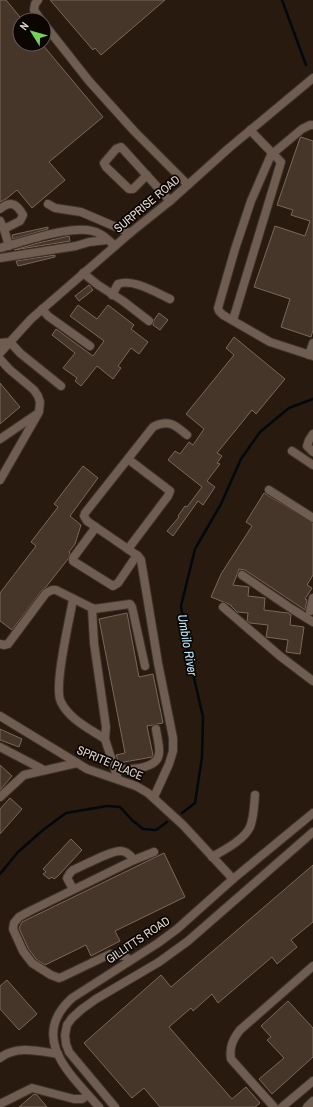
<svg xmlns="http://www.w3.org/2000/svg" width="313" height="1107" font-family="'Archivo Narrow',sans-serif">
  <rect width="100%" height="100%" fill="#281a0e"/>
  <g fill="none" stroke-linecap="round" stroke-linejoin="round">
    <g stroke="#01090e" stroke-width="2.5">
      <polyline points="282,0 306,65"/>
      <polyline points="182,813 195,803 202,757 203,717 189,656 181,606 195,549 221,504 241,459 260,432 289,408 313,399"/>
      <polyline points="0,874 18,852 43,830 66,813 107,806 120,807 132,820 143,829 156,830 167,822"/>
    </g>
  </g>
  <g fill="#46362a" stroke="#79675a">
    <polygon points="0,0 6,0 20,17 20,44 42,44 103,117 49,162 65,180 32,208 17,190 6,199 0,202"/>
    <polygon points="50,0 165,0 101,55 95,48 93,50"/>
    <polygon points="301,137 313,141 313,330 311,337 281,327 290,299 254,287 275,226 305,236 310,221 291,215 293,210 277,205 300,138"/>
    <polygon points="48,227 48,229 13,239 12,235"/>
    <polygon points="69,236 70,241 14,250 38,243"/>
    <polygon points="55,255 55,257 18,266 16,261"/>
    <polygon points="89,285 93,290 79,301 75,296"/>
    <polygon points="78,305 97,319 108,305 134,325 131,329 148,342 139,354 131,348 118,366 121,368 113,379 97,366 81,386 75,381 77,378 63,368 75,353 52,335 56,329 93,356 104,341 70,316"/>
    <polygon points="159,313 168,320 160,330 153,325 154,320"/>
    <polygon points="234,337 285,379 256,414 252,410 217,453 222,456 217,463 220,464 207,481 215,487 203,505 198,501 173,536 167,531 179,517 178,516 185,506 187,507 202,487 168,460 175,451 180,454 189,442 193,445 204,429 186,414 234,355 226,348"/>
    <polygon points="0,383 20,407 0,424"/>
    <polygon points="83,466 98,478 70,516 81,525 75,544 69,552 70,553 68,559 46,587 42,590 12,630 0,621 0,593 36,546 31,542 58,507 54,504"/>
    <polygon points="264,493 313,523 313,575 307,585 312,588 305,599 307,600 305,610 245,570 239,569 238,572 233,585 249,587 248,596 265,598 264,610 288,613 291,615 290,625 304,627 300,654 286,652 288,640 266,637 268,625 250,623 247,621 248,613 237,612 231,606 231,605 211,597 221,574 252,526 246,522"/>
    <polygon points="127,613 139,677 153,674 163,723 147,726 153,755 152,757 119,763 116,755 125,753 99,619"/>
    <polygon points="0,729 22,739 19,747 0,740"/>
    <polygon points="0,765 12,776 0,790"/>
    <polygon points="10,798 22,809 0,834 0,809"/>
    <polygon points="71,839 82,850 58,876 54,879 52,877 49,879 43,874 46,872 43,869"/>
    <polygon points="164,853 185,897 115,931 120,941 91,956 86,945 45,965 36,959 28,948 19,928 22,922"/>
    <polygon points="313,865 313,922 291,940 297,947 277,964 272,957 218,1003 212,994 193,1011 191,1008 169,1027 232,1099 246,1087 260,1103 255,1107 160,1107 144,1088 132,1098 84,1043 161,975 171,987"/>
    <polygon points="7,980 37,1014 19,1030 0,1009 0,986"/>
    <polygon points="288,1001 313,1028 313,1057 272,1094 259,1079 284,1058 267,1040 271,1037 261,1026"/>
    <polygon points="34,1094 37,1095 47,1107 19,1107"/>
  </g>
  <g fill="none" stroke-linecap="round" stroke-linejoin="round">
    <defs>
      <g id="minor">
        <polyline points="38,0 35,4 34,10 41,20"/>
        <polyline points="44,24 89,81 134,131 188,185"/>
        <polyline points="313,125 310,125 302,129 271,155 251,201 235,249 218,308 219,311 223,315 270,342 313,356"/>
        <polyline points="147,175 133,189 129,189 106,167 104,163 116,149 121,147 123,149 170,201"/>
        <polyline points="48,204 55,208 81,212 130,233"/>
        <path d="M0,209C11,200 17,204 23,215L20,221L4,229"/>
        <polyline points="0,221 4,229 9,246"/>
        <path d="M0,248C24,242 79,221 100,234C106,237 110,242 115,246"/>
        <polyline points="0,258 76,246 89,242 107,240"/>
        <polyline points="83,273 98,285 123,301 149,321"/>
        <path d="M112,295L118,284C132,278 157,293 170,299"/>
        <polyline points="42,309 48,316 90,346"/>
        <polyline points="233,320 281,162 250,130"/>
        <polyline points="0,343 10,342 20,353 61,386"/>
        <polyline points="0,353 31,319 130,233 170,201 229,148 313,78"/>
        <polyline points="309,355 313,343"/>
        <polyline points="0,359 9,369 34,390 38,396 40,402 39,412 0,480"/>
        <polyline points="313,434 309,440 307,446 313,452"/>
        <polyline points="0,439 37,414"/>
        <polyline points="292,451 313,465"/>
        <polyline points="269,490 313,518"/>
        <polyline points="96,527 73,558 73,561 113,586 118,583 137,555"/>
        <polyline points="128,549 168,496 170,491 128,459"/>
        <polyline points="242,575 292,609 313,622"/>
        <path d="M73,599C70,619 53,687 61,702C69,719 90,729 105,739"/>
        <polyline points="223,607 280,656 313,681"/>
        <polyline points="92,608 94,643 106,727 105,739 118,779"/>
        <polyline points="310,611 313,598"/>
        <polyline points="0,644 4,645 8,644 46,593 52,590 56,590 94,609 130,604 132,607 145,666"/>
        <polyline points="0,716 87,769 136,786 148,793 183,825 233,879"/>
        <polyline points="0,747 44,770"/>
        <path d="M115,770C128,769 157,770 159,754C160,746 157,737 156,729"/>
        <polyline points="0,797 24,775 77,763"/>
        <path d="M154,797L169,764L173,751V738L158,663L141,560L138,556L87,521L84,516L85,513L153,427C169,419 175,425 187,435"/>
        <path d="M212,857C224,850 244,840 250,827C254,817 254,806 255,795"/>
        <path d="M73,889L67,878L70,873L73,870C83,866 112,850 121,851C126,851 131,856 134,860"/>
        <polyline points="130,960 124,956 110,954 62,977 59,978 51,975 32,963 23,951 13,929 14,923 19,917 30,911 134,860 154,852"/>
        <path d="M0,1058C16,1045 39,1051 58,1054"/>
        <polyline points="0,1104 32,1088 74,1099 82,1099 88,1095"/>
        <path d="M99,1107C71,1075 28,1038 72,998L158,943L177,929L233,879L313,813"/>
        <polyline points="115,1107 69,1052 66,1044 65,1035 67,1025 72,1018 82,1009 96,999 159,962 188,941 313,832"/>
        <path d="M274,1107L231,1059C229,1047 233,1039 240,1030L313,966"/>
        <polyline points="282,1107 313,1081"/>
        <polyline points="307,1107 313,1101"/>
      </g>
    </defs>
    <use href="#minor" stroke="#3e332d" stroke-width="10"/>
    <use href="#minor" stroke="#6e5d50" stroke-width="8"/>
  </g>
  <g text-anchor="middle" stroke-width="3.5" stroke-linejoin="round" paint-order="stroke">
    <g font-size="12" fill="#e0d5ce" stroke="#0c0603">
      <text transform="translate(147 204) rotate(-40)" y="4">SURPRISE ROAD</text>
      <text transform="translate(110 763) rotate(23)" y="4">SPRITE PLACE</text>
      <text transform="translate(138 940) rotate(-34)" y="4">GILLITTS ROAD</text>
    </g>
    <g font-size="13" font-style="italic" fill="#b7e6f9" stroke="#0c0603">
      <text transform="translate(188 645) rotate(80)" y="5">Umbilo River</text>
    </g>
  </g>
  <g transform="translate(32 32) rotate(307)"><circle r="19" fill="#0c0603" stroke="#615954"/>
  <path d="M0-3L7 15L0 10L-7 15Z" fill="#77d259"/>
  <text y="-6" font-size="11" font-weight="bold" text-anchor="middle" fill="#e0d5ce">N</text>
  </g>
</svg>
